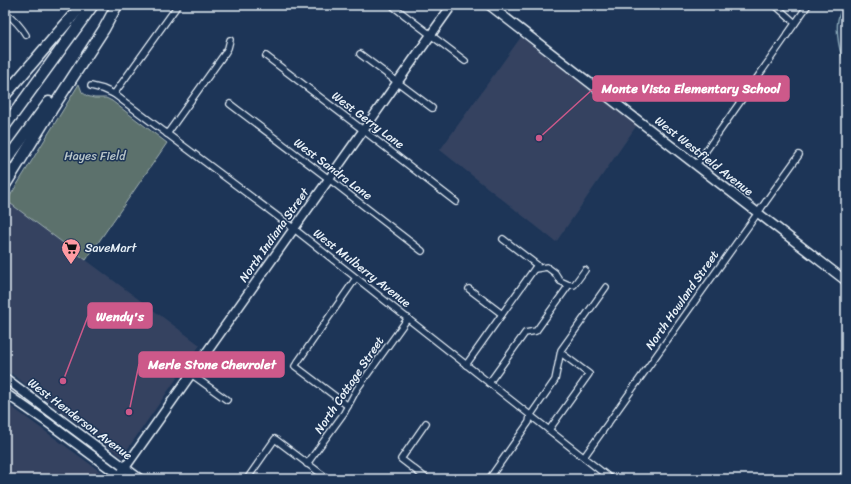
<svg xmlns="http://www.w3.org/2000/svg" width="851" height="484" font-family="Sriracha,sans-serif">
  <rect width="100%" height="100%" fill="#1d3557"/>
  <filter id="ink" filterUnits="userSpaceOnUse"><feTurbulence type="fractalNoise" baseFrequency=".025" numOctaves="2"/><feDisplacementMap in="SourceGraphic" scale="8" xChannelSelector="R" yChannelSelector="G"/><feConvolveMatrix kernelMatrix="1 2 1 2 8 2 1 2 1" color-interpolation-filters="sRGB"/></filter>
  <g filter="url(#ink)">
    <g fill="#344361">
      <polygon points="521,37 637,125 556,242 440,150"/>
      <polygon points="7,201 200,345 122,457 5,369 5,204"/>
      <polygon points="5,402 86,461 106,476 103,479 5,479"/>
    </g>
    <polygon fill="#5b716c" stroke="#a2b1b2" points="79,84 82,92 87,96 94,98 106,98 112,101 167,143 86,260 7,201"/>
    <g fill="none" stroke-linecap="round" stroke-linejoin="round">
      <path stroke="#85a3b5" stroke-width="1.5" d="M843,5C841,10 839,15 838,20C836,31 839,55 846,63"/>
      <defs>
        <g id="street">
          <polyline points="775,5 795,23"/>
          <polyline points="394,7 465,61"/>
          <path d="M5,12C15,20 20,25 26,35"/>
          <polyline points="360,54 432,108"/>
          <polyline points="266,56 363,130 456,202"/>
          <polyline points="91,86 103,89 114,94 293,228 611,479"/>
          <polyline points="114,94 178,5"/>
          <polyline points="230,104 329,179 422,251"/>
          <polyline points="167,134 225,53 228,48 230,40"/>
          <polyline points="696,165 808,5"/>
          <polyline points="535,269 547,267 555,273 560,281 569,285"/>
          <polyline points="469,289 502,314"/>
          <polyline points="466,365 537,265 503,239"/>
          <polyline points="191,374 227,400"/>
          <polyline points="489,383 525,333 536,331 569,285 574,285 585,270"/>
          <polyline points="348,406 295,366 356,278"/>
          <polyline points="426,423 401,459 427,479"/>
          <polyline points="549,430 589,374 561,353"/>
          <polyline points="584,457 799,155"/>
          <polyline points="307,464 344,413 357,389 408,318"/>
          <polyline points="247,479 275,439 328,479"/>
          <polyline points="489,479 529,422 530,416 555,380 561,350 606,287"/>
        </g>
        <g id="secondary">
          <polyline points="489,5 846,281"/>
          <polyline points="5,378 140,479"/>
          <polyline points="5,393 47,422 124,479"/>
          <polyline points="117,479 452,5"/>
          <polyline points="843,479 846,474"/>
        </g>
        <g id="highway">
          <polyline points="5,95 82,5"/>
          <polyline points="5,126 93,5"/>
          <polyline points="5,162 49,102"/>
          <polyline points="5,185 52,109 104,29 117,5"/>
        </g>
      </defs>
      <use href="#street" stroke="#e8f1f8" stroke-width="8"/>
      <use href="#secondary" stroke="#e8f1f8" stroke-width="11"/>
      <use href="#highway" stroke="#e8f1f8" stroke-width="13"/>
      <use href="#street" stroke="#1d3557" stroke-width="5.5"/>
      <use href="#secondary" stroke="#1d3557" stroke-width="8"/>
      <use href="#highway" stroke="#1d3557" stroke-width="10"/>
    </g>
  </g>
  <defs>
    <symbol id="supermarket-pin" viewBox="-11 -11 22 30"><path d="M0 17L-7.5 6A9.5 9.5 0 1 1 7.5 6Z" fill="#ff9aa2" stroke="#1d3557"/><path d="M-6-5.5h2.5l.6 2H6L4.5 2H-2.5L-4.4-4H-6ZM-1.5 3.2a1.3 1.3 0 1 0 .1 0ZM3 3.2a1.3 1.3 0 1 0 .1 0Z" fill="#111"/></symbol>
  </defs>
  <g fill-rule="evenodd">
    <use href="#supermarket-pin" x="60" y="237" width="22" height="30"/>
  </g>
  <g text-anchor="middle" stroke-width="3" stroke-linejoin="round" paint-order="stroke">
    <g font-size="12" fill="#e8f1f8" stroke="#1d3557">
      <text transform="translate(368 120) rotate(37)" y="4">West Gerry Lane</text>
      <text transform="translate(704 156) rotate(38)" y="4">West Westfield Avenue</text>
      <text transform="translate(333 169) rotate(37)" y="4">West Sandra Lane</text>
      <text transform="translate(274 235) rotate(-55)" y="4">North Indiana Street</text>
      <text transform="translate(362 268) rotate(38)" y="4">West Mulberry Avenue</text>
      <text transform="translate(682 300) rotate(-55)" y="4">North Howland Street</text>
      <text transform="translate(349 385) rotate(-56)" y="4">North Cottage Street</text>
      <text transform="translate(80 419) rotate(37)" y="4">West Henderson Avenue</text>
    </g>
    <g font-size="12" fill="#b7c4c7" stroke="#1d3557">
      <text x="95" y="160">Hayes Field</text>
    </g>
    <g font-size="12" fill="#e8f1f8" stroke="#1d3557" text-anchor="start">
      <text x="85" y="252">SaveMart</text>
    </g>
  </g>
  <path fill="none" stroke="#cd598a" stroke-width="1.5" d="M539 138L593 89M63 381L88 316M129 412L139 364"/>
  <g fill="#cd598a" stroke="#1d3557" stroke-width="1.5">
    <circle cx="539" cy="138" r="4"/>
    <circle cx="63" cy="381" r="4"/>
    <circle cx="129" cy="412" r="4"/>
  </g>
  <g fill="#cd598a" stroke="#cd598a" stroke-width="1.5">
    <rect x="593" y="76" width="196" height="25" rx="4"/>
    <rect x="88" y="303" width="64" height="25" rx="4"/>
    <rect x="139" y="352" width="145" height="25" rx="4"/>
  </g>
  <g font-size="13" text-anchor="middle" font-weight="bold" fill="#fff">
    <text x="691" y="93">Monte Vista Elementary School</text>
    <text x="120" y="321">Wendy's</text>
    <text x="212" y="369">Merle Stone Chevrolet</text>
  </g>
  <rect width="851" height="484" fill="none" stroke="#1d3557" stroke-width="20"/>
  <rect x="10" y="10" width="831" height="464" fill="none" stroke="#e8f1f8" stroke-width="1.5" filter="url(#ink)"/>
</svg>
